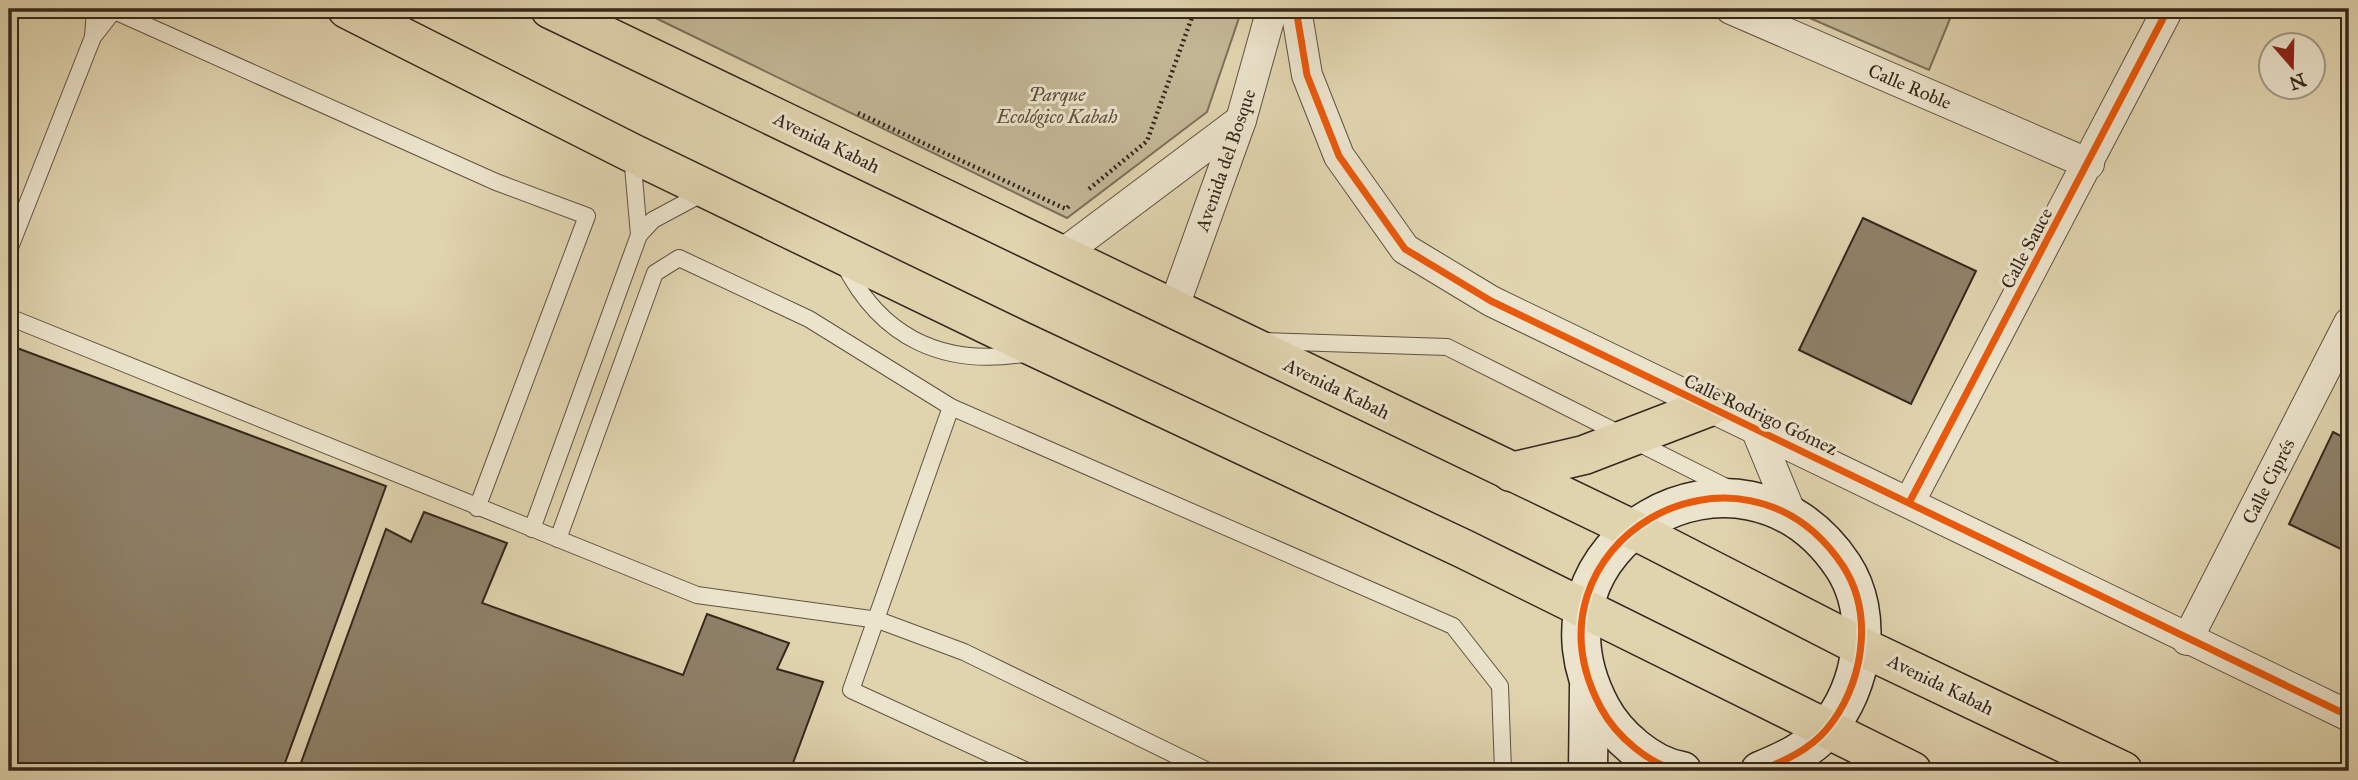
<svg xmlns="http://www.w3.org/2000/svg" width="2358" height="780" font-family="'IM FELL Great Primer',serif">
  <rect width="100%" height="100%" fill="#e0d4af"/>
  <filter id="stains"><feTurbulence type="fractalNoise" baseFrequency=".00286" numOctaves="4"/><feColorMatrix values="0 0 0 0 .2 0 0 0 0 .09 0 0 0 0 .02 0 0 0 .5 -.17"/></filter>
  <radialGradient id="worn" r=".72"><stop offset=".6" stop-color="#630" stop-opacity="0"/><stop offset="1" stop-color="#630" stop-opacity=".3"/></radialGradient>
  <g fill="#c3b796" stroke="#7c6f5a" stroke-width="2">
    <polygon points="637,9 1242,9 1207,112 1067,218"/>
    <polygon points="1789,9 1954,9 1929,70"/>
  </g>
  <g fill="#8e8169" stroke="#35271d" stroke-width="2">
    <polygon points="1863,218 1976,271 1911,404 1799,350"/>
    <polygon points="9,345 386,486 282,771 9,771"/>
    <polygon points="2333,432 2349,440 2349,553 2289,524"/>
    <polygon points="424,512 507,543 482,603 683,675 707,614 789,643 777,669 823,682 790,771 298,771 386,529 411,542"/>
  </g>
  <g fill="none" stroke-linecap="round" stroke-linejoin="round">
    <defs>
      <g id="lane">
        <polyline points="110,9 496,182 587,216 477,508"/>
        <polyline points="93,37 95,9"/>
        <polyline points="639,235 653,220 707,191"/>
        <polyline points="9,250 93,37 115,9"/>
        <path d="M843,262C881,339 945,368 1029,353"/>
        <polyline points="9,317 697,595 878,620 964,652 1208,771"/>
        <polyline points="1266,341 1447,347 1734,491"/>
        <polyline points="951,407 851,690 1027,771"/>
        <polyline points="532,529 639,235 632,155"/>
        <polyline points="558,539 655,273 679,258 809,319 951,407 1453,626 1500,686 1503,771"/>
      </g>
      <g id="street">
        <polyline points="1296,9 1307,75 1339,156 1405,249 1491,301 2349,716"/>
        <polyline points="1731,9 2089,164"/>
        <polyline points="1061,255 1241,120"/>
        <polyline points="1173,309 1241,120 1272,9"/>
        <polyline points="1756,429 1792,516"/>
        <polyline points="1910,501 2168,9"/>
        <polyline points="2187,640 2349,323"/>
      </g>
      <g id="secondary">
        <polyline points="1588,771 1589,687"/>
        <path d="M1682,771C1650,766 1616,736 1601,708C1513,544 1741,413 1843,566C1875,615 1863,687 1826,730C1809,750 1784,761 1760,771"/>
      </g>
      <g id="primary">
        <polyline points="347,9 632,153 1017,339 1464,549 1912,771"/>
        <polyline points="550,9 1632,529 1862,647 2123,771"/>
        <polyline points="1511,472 1584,455 1709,407"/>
      </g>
    </defs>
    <use href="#lane" stroke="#605242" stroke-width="18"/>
    <use href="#street" stroke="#605242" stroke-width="32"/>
    <use href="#secondary" stroke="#35271d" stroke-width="41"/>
    <use href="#primary" stroke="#35271d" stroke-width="41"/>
    <g stroke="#35271d" stroke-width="4.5" stroke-dasharray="2 3.5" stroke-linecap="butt">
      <polyline points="858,113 1066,209 1069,206"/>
      <polyline points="1089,189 1147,141 1195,9"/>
    </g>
    <use href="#lane" stroke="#ebe3cb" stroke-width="16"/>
    <use href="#street" stroke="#ebe3cb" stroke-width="30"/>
    <use href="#secondary" stroke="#ebe3cb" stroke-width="38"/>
    <use href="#primary" stroke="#e0d4af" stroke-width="38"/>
    <defs>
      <g id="cycleway">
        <polyline points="1296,9 1307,75 1339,156 1405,249 1491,301 2349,716"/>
        <polyline points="1910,501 2168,9"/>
        <path d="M1682,771C1650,766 1616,736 1601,708C1513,544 1741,413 1843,566C1875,615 1863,687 1826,730C1809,750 1784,761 1760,771"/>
      </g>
    </defs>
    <use href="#cycleway" stroke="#ebe3cb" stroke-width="11"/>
    <use href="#cycleway" stroke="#e8590c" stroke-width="7"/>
  </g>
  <g text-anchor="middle" stroke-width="6" stroke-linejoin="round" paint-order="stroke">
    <g font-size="19" fill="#35271d" stroke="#ebe3cb">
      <text transform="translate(1910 86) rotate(23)" y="7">Calle Roble</text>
      <text transform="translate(827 142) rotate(26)" y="7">Avenida Kabah</text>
      <text transform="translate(1225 160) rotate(-71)" y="7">Avenida del Bosque</text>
      <text transform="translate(2026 248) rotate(-62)" y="7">Calle Sauce</text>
      <text transform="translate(1337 388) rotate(26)" y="7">Avenida Kabah</text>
      <text transform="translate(1761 414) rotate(25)" y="7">Calle Rodrigo Gómez</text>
      <text transform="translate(2268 481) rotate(-63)" y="7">Calle Ciprés</text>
      <text transform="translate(1941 684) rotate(26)" y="7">Avenida Kabah</text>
    </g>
    <g font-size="19" font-style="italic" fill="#584b3b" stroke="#ebe3cb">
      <text x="1057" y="101">Parque<tspan x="1057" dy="22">Ecológico Kabah</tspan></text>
    </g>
  </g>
  <rect width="2358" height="780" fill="none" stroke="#e0d4af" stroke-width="35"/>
  <rect x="10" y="10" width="2337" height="759" fill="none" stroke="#35271d" stroke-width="3.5"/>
  <rect x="18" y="18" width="2323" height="745" fill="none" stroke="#35271d" stroke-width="2"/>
  <g transform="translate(2292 66) rotate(160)"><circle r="33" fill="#ebe3cb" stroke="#a29885" stroke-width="2"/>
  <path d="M0-5L12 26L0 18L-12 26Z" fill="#8f2418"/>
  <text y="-10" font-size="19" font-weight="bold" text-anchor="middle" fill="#35271d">N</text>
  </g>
  <rect width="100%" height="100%" filter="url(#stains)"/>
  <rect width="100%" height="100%" fill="url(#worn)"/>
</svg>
